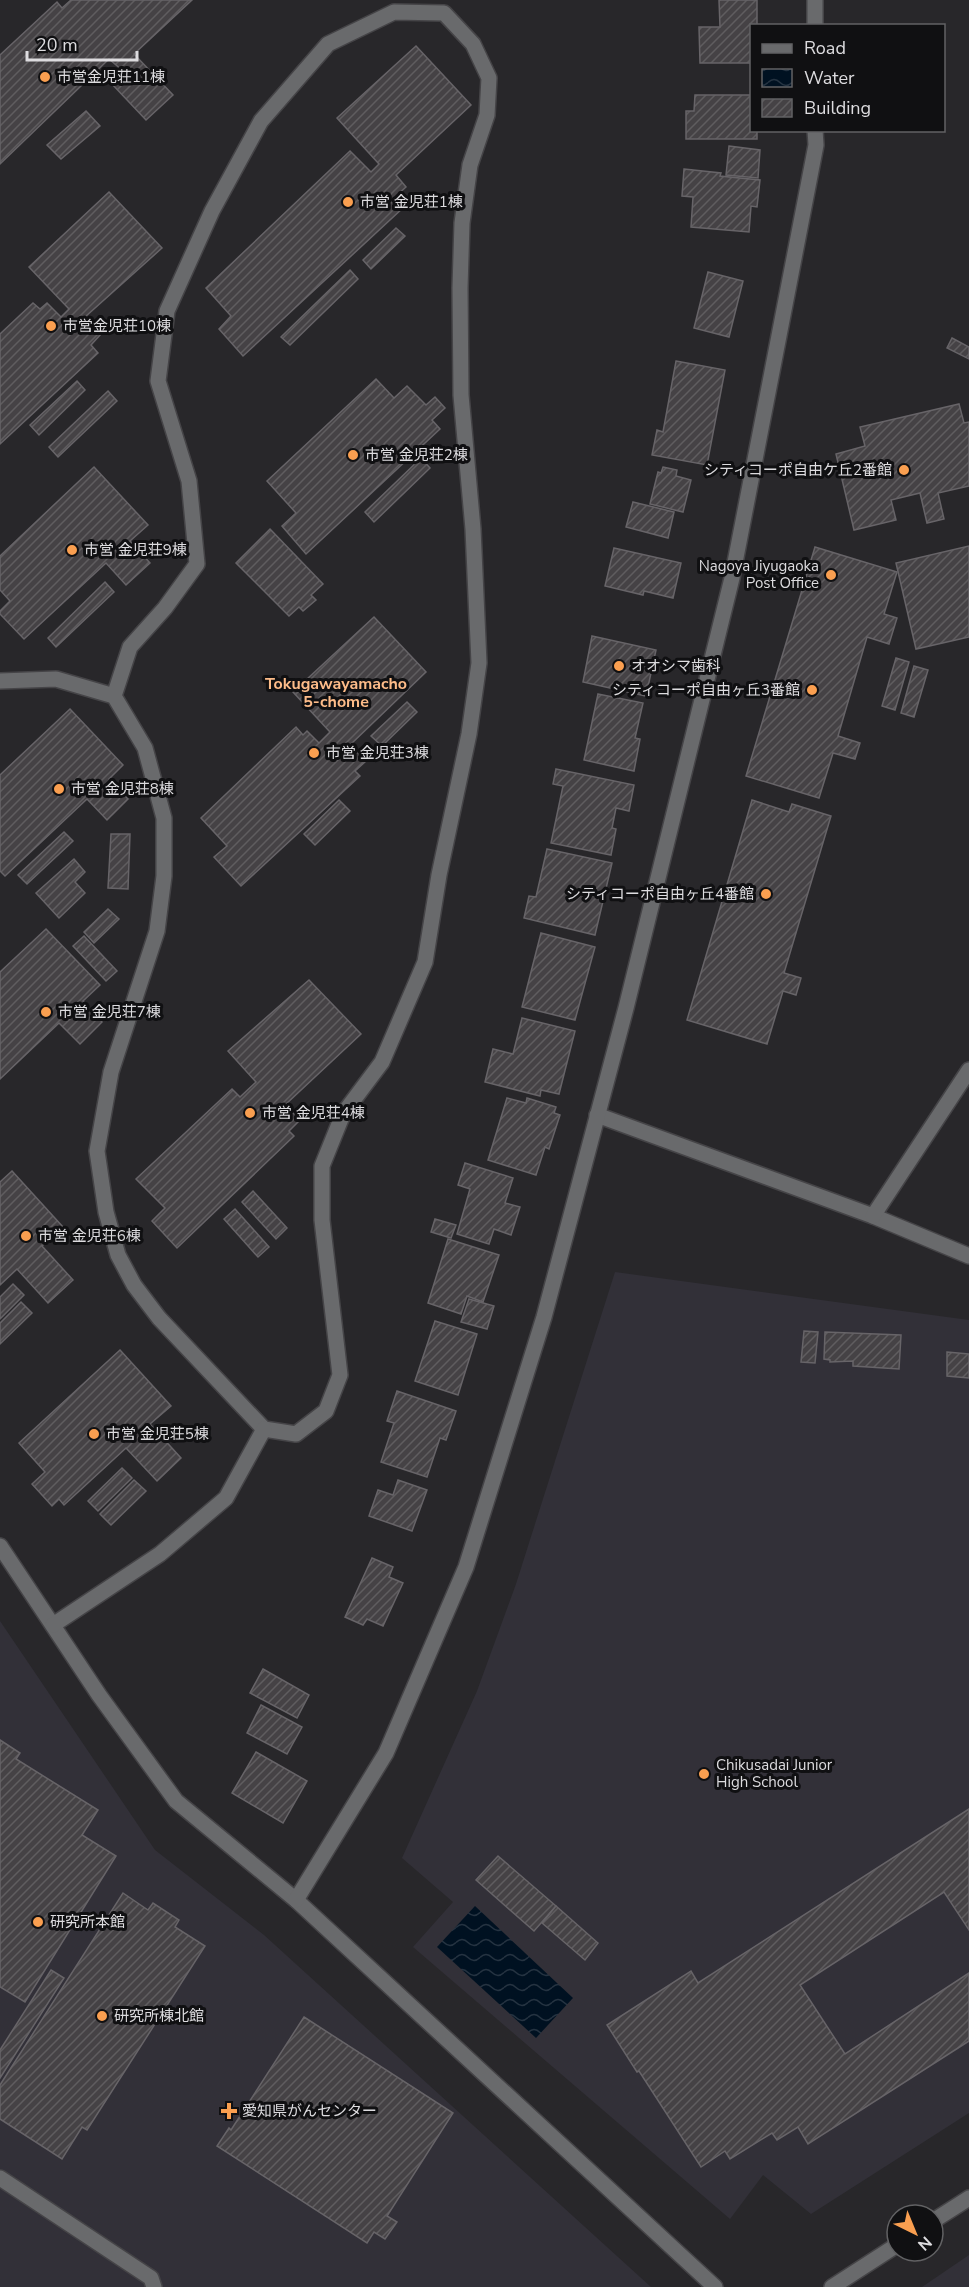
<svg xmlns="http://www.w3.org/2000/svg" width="969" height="2287" font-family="'Nunito Sans','Noto Sans JP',sans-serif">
  <defs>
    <pattern id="water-waves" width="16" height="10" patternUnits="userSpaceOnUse" patternTransform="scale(1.5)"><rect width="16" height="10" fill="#001121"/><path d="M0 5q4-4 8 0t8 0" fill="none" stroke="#253341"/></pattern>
    <pattern id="building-hatch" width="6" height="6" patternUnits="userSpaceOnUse" patternTransform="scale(1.5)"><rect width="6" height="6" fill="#454245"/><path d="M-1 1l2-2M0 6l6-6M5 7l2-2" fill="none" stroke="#5f5d5f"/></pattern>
  </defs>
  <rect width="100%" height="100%" fill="#28272a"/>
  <g fill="#323038">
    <polygon points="615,1272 969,1320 969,2113 811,2214 763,2175 730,2219 413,1947 453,1902 402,1858 477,1691 516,1584"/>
    <polygon points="0,1621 155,1850 264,1935 651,2287 0,2287"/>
    <polygon points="969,2255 969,2287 922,2287"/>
  </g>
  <polygon fill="url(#water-waves)" points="475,1906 573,1998 536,2038 437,1947"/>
  <g fill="url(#building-hatch)" stroke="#676468" stroke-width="1.5">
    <polygon points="71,0 192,0 134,54 173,95 146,120 111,83 123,71 109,59 0,164 0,55 57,2 62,8"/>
    <polygon points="719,0 757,0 757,26 752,26 752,63 700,63 699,27 720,27"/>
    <polygon points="416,46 471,105 396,175 406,187 395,197 404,207 243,356 219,329 231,316 206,288 350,151 371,172 379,164 337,118"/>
    <polygon points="695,95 752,95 752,130 757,130 757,139 686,139 686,111 694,111"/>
    <polygon points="86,111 100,126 61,159 47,145"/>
    <polygon points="729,146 760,150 758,178 726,175"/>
    <polygon points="684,169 721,173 720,176 760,180 757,207 751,206 749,232 691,227 693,197 682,196"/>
    <polygon points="109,192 162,248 85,317 101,334 91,345 98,353 0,444 0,334 33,303 40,309 47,303 61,317 69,309 29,267"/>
    <polygon points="396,228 405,236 371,269 363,260"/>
    <polygon points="350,270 358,279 290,345 281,337"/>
    <polygon points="708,272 743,281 729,337 694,328"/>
    <polygon points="952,338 969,347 969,359 947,348"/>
    <polygon points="676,361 725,370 707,465 652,455 657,430 663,432"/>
    <polygon points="376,379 394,398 407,386 426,405 435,397 445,408 432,420 440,429 306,554 282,526 296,513 267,481"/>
    <polygon points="77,381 85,390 39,435 30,425"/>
    <polygon points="108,391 117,401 58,457 49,447"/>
    <polygon points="959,404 964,423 969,422 969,486 938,493 944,519 927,523 920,493 891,500 896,520 854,530 836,454 865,446 860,427"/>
    <polygon points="421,458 430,468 374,522 365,512"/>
    <polygon points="94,467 148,525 130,541 150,563 126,585 106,563 24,639 0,614 0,611 10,601 0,590 0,556"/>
    <polygon points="663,467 677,470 676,476 691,480 683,512 650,504 658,472 661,473"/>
    <polygon points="633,502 674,512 668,538 626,527"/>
    <polygon points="270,529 323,584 311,595 316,600 303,611 299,607 289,616 236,563"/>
    <polygon points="969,546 969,637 916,649 896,563"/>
    <polygon points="815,547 897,572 884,614 897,618 889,644 867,637 838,736 860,743 855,759 833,753 819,798 746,776"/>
    <polygon points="614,548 681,563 673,598 644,591 643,595 605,586"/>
    <polygon points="105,582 114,592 56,647 48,638"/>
    <polygon points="374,617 426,672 350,745 366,761 355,771 360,776 241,886 214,857 227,846 201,818 296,727 303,735 307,731 319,743 330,732 293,692"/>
    <polygon points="592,636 656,650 646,696 583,682"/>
    <polygon points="896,658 909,662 895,710 882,706"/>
    <polygon points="914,666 928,670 914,717 901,713"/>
    <polygon points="598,694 643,703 635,738 640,739 634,771 584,760"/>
    <polygon points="407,702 417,712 382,746 371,736"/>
    <polygon points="70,709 123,765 109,779 128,799 107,820 87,799 5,876 0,871 0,775"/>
    <polygon points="556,769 634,785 629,811 616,808 612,828 616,829 611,855 551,843 563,786 553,784"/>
    <polygon points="339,800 350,811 315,845 304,834"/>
    <polygon points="752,800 789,812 792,804 831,816 784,973 801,978 796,995 783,991 767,1044 687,1020"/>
    <polygon points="64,832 73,841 27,884 18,875"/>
    <polygon points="111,834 130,834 128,889 108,888"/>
    <polygon points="547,849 612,863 595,935 524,918 529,896 536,897"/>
    <polygon points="74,859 85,872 75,882 85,893 59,918 36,893"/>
    <polygon points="108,909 119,919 94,943 84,932"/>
    <polygon points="46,929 100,985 83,1001 102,1022 80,1044 59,1023 0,1079 0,972"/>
    <polygon points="541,933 595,947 575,1020 522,1007"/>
    <polygon points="84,936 117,971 106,981 73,946"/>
    <polygon points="309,980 361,1034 285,1105 300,1120 289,1131 294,1136 177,1248 152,1221 165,1208 136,1179 232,1089 240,1097 256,1082 228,1051"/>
    <polygon points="522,1018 575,1031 559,1094 541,1090 540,1096 485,1082 493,1049 513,1054"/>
    <polygon points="507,1098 526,1103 527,1098 556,1107 554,1113 560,1115 549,1149 545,1147 536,1175 488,1160"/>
    <polygon points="465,1163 513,1178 505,1203 520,1207 511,1235 494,1229 489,1244 457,1234 470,1189 458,1185"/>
    <polygon points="12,1171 63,1227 42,1246 73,1280 48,1303 17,1269 0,1285 0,1182"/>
    <polygon points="253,1191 287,1228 276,1239 242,1202"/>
    <polygon points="235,1209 269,1247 258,1257 224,1219"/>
    <polygon points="435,1219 456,1225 451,1238 431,1232"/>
    <polygon points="448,1239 499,1255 483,1302 467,1296 461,1314 428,1303"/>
    <polygon points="13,1284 24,1295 0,1319 0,1297"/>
    <polygon points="469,1299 494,1306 487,1329 461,1322"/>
    <polygon points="21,1302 32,1313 0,1344 0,1323"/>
    <polygon points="435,1321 477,1334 458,1395 415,1381"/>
    <polygon points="804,1331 818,1332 815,1363 801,1362"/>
    <polygon points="825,1332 901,1335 899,1369 853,1366 853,1361 830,1362 830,1360 824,1359"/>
    <polygon points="120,1350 171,1406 150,1424 181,1458 157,1481 126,1448 64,1505 59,1499 52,1506 32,1484 45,1472 19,1443"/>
    <polygon points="947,1352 969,1354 969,1378 947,1376"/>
    <polygon points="397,1391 456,1411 446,1440 440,1438 427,1477 381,1462 394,1423 387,1421"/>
    <polygon points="122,1468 132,1478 98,1511 88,1501"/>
    <polygon points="134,1480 146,1491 111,1525 100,1514"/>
    <polygon points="398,1480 427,1490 412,1531 369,1516 378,1490 393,1495"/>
    <polygon points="372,1558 393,1567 389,1577 403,1583 383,1626 367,1619 363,1625 345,1617"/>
    <polygon points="263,1669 309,1695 297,1718 250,1693"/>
    <polygon points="261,1705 302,1727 287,1754 247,1733"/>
    <polygon points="0,1740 20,1753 16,1759 98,1810 82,1835 116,1856 25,2002 0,1987"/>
    <polygon points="256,1752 307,1781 283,1823 232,1793"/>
    <polygon points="969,1809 969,1930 944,1892 800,1985 845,2054 969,1973 969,2041 808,2144 798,2127 777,2140 772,2133 730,2159 725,2151 701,2167 639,2071 637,2072 607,2025 691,1971 698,1983"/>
    <polygon points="498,1856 556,1906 534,1931 476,1880"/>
    <polygon points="123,1893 148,1910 153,1903 179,1920 175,1927 205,1946 87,2130 82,2127 62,2159 0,2119 0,2085"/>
    <polygon points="556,1906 598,1943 585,1960 542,1923"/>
    <polygon points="51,1970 64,1978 0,2078 0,2050"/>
    <polygon points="304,2017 453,2113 387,2216 397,2222 385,2239 374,2232 367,2243 217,2146 229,2128 231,2130"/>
  </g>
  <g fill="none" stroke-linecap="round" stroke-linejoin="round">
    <defs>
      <g id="minor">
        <polyline points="815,0 815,26"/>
        <polyline points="0,681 56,679 114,696 145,748 164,818 164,876 157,931 111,1072 97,1151 106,1212 118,1255 134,1285 159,1318 264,1429 296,1434 326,1411 340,1375 322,1220 322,1166 343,1114 382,1062 425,962 439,875 469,734 479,663 473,529 461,395 460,288 462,223 470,165 487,115 489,78 473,44 444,13 394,12 328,44 261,121 212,211 167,311 158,381 189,481 197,564 165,608 130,647 114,696"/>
        <polyline points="597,1115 873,1216 969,1256"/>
        <polyline points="873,1216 969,1070"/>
        <polyline points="0,1546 99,1695 176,1801 296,1900 715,2287"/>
        <polyline points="53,1625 160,1554 226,1498 264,1429"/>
        <polyline points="296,1900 386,1753 466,1567 544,1317 626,1008 732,578 816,145 815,130"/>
        <polyline points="0,2178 151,2278 154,2287"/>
        <polyline points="933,2221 969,2198"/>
        <polyline points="832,2287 897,2245"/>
      </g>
    </defs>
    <use href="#minor" stroke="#454447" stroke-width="18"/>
    <use href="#minor" stroke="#696a6c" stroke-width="15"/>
  </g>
  <g fill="#fa9f50" stroke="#101012" stroke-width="2">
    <circle cx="45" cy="77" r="6"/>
    <circle cx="348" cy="202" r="6"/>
    <circle cx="51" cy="326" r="6"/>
    <circle cx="353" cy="455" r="6"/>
    <circle cx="904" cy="470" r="6"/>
    <circle cx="72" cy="550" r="6"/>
    <circle cx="831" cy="575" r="6"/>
    <circle cx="619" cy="666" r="6"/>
    <circle cx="812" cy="690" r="6"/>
    <circle cx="314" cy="753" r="6"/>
    <circle cx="59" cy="789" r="6"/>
    <circle cx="766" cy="894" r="6"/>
    <circle cx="46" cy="1012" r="6"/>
    <circle cx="250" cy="1113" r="6"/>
    <circle cx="26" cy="1236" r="6"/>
    <circle cx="94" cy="1434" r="6"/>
    <circle cx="704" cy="1774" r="6"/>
    <circle cx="38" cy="1922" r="6"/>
    <circle cx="102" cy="2016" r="6"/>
    <path d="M226 2102h6v6h6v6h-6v6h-6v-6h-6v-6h6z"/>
  </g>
  <g text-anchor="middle" stroke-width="6" stroke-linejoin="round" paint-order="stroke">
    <g font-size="15" fill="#dddcdf" stroke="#101012" text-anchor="start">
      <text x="57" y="82">市営金児荘11棟</text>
      <text x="360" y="207">市営 金児荘1棟</text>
      <text x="63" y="331">市営金児荘10棟</text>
      <text x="365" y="460">市営 金児荘2棟</text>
      <text x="892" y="475" text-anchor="end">シティコーポ自由ケ丘2番館</text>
      <text x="84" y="555">市営 金児荘9棟</text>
      <text x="819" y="571" text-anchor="end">Nagoya Jiyugaoka<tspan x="819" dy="17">Post Office</tspan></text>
      <text x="631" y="671">オオシマ歯科</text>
      <text x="800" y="695" text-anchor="end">シティコーポ自由ヶ丘3番館</text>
      <text x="326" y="758">市営 金児荘3棟</text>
      <text x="71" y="794">市営 金児荘8棟</text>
      <text x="754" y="899" text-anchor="end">シティコーポ自由ヶ丘4番館</text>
      <text x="58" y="1017">市営 金児荘7棟</text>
      <text x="262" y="1118">市営 金児荘4棟</text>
      <text x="38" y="1241">市営 金児荘6棟</text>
      <text x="106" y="1439">市営 金児荘5棟</text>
      <text x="716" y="1770">Chikusadai Junior<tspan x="716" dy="17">High School</tspan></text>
      <text x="50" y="1927">研究所本館</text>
      <text x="114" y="2021">研究所棟北館</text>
      <text x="242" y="2116">愛知県がんセンター</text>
    </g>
    <g font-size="16" font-weight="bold" fill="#fdbc89" stroke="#101012">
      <text x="336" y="689">Tokugawayamacho<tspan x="336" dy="18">5-chome</tspan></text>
    </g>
  </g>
  <rect x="750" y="24" width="195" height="108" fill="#101012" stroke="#626264" stroke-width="1.5"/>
  <rect x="762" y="44" width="30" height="9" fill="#696a6c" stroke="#626264" stroke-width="1.5"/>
  <text x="804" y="54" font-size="18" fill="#dddcdf">Road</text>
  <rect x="762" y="69" width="30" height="18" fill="url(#water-waves)" stroke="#626264" stroke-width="1.5"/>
  <text x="804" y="84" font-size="18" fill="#dddcdf">Water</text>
  <rect x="762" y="99" width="30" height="18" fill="url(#building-hatch)" stroke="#626264" stroke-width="1.5"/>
  <text x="804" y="114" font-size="18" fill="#dddcdf">Building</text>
  <g transform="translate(915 2233) rotate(137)"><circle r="28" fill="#101012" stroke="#626264" stroke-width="1.5"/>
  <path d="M0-4.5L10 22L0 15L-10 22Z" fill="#fa9f50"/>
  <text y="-9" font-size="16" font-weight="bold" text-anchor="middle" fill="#dddcdf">N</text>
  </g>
  <path d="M27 51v9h110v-9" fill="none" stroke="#dddcdf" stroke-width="3"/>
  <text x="36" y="51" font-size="18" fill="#dddcdf" stroke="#101012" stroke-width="4.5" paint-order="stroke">20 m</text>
</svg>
